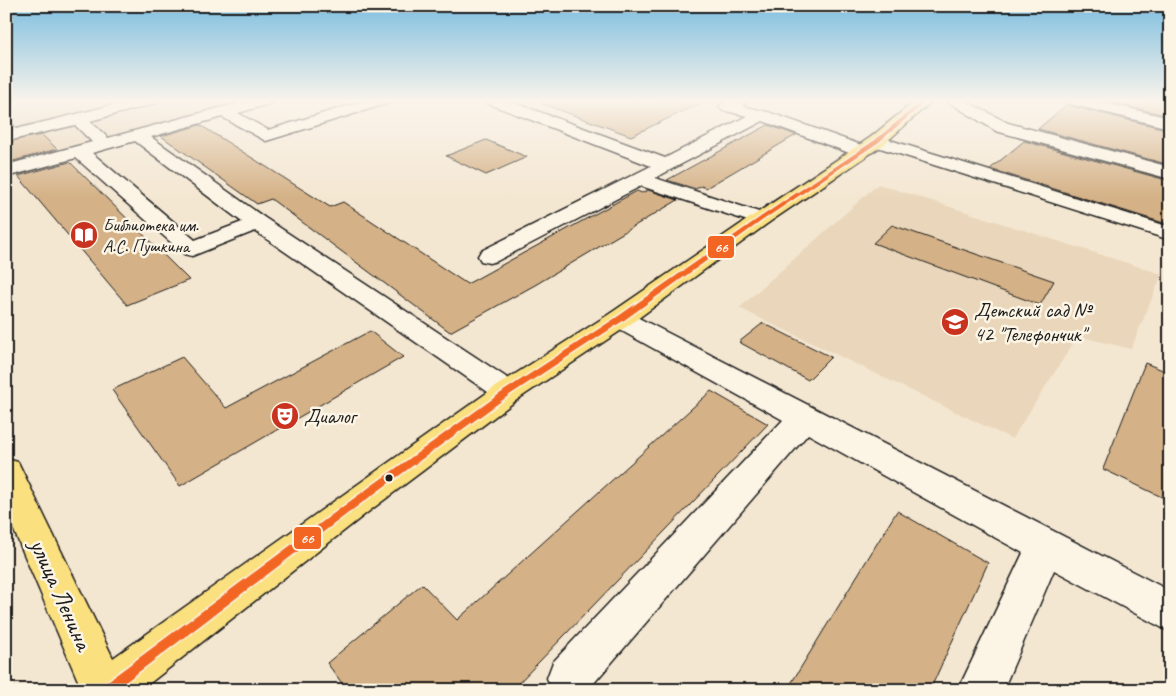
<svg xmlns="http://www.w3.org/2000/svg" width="1176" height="696" font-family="Caveat,sans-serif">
  <rect width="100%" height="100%" fill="#f4e7d2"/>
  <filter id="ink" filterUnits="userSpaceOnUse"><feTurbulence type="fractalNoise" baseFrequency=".02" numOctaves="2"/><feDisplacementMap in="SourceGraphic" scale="10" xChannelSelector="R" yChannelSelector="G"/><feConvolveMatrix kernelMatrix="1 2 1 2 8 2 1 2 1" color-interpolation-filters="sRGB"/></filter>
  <g filter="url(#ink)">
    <g fill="#ead7bb">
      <polygon points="6,100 251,100 6,165"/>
      <polygon points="878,184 1162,274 1131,349 1078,336 1012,439 739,308"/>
    </g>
    <g fill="#d4b186" stroke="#1c1c1c">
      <polygon points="540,100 707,100 631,136 540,103"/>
      <polygon points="1101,100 1170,100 1170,116"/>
      <polygon points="1066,105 1170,130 1170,165 1038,129"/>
      <polygon points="200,125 330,207 343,202 467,284 637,191 642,193 648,190 678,200 535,285 450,332 271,199 257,204 161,136"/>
      <polygon points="768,125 796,135 706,188 701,186 696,189 667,180"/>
      <polygon points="42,135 57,149 6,163 6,141"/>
      <polygon points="486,140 527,157 486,175 446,156"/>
      <polygon points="1024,141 1170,181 1170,225 990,169"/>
      <polygon points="70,162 189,280 127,305 18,176"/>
      <polygon points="892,225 1054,281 1040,305 873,243"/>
      <polygon points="763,323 831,357 808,380 739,342"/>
      <polygon points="370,331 403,357 180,486 112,390 182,357 226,408"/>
      <polygon points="1145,363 1170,373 1170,501 1103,469"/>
      <polygon points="711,391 768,424 512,690 347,690 327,663 422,584 457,620"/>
      <polygon points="897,511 988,563 930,690 787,690"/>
    </g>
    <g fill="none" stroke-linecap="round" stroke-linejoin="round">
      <defs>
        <g id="minor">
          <path d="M133,100H159L157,103L90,121L108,138L249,100H274L272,103L238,113L268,130L367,100H391L389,103L266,141L222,117L151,137L265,218L518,385L523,392L518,399L508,403L498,399L255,231L192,256L184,254L76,158L6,177V165L92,142L75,125L12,140L6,139V123L12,124L16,129ZM135,141L242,222L195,240L92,153Z"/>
          <path d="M485,100H507L665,158L747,116L722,110L719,107C727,98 739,100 749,100L742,106L768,112L867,147L870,151L867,155H855L763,121L655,178L768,215L772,219L768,223L761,225L754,223L641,186L497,261L489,263L481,261L478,256L481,251L651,166L487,103Z"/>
          <polygon points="945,100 964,100 1008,123 1170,167 1170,179 996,131"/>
          <polygon points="1064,100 1092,100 1170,118 1170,128 1066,103"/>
          <polygon points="877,136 1170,227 1170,240 871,145 868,141 871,137"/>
          <polygon points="620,311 629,313 1170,591 1170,632 1054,570 1003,690 958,690 1023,553 808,434 588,690 552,690 547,678 553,662 783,420 611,325 607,319 611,313"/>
        </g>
        <polygon id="major" points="916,100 933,100 883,145 768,223 629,325 518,399 368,512 141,690 82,690 6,512 6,459 18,462 113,658 498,385 611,313 754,215 871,137"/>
      </defs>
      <use href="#minor" stroke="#1c1c1c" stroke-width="3"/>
      <use href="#major" stroke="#1c1c1c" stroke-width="3"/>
      <use href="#minor" fill="#fcf5e5" fill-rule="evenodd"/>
      <use href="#major" fill="#fbe080" fill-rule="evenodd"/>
      <defs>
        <polygon id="bus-1" points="923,100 928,100 879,142 763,220 623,321 511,394 359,505 115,690 99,690 101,686 353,499 505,390 617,317 759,218 875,140"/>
      </defs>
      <use href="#bus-1" stroke="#fcf5e5" stroke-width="3"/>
      <use href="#bus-1" fill="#f26522" fill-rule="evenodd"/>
    </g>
  </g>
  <linearGradient id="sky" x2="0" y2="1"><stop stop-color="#7dbee0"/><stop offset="0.51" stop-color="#faf4eb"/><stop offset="1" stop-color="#faf4eb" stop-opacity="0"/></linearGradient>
  <rect width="1176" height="198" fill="url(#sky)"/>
  <defs>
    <symbol id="library-disc" viewBox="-11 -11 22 22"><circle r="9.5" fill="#c8321e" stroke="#fcf5e5"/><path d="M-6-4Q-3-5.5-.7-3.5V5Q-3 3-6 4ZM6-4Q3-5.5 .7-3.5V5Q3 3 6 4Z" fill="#fff"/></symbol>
    <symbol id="school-disc" viewBox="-11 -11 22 22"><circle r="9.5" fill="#c8321e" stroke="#fcf5e5"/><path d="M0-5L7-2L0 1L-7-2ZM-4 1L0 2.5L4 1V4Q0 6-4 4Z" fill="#fff"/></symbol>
    <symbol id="theatre-disc" viewBox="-11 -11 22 22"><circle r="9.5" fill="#c8321e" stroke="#fcf5e5"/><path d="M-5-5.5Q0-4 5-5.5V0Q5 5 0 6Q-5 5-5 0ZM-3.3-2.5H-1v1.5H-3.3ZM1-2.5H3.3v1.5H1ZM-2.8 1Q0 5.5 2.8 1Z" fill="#fff"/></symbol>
  </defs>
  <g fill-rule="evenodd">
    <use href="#library-disc" x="68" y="219" width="32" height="32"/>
    <use href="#school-disc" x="939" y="306" width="32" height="32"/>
    <use href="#theatre-disc" x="269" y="400" width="32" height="32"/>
  </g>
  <circle fill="#1c1c1c" stroke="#fcf5e5" stroke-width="2" cx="389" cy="478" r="4.5"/>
  <g text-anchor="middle" stroke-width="5" stroke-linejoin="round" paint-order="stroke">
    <g font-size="18" fill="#1c1c1c" stroke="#fcf5e5" text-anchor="start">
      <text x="103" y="231">Библиотека им.<tspan x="103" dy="21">А.С. Пушкина</tspan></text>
    </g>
    <g font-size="21" fill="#1c1c1c" stroke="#fcf5e5" text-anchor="start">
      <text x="974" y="317">Детский сад №<tspan x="974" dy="24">42 "Телефончик"</tspan></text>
      <text x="304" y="423">Диалог</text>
    </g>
    <g font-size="25" fill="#1c1c1c" stroke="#fcf5e5">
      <text transform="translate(62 594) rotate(66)" y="9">улица Ленина</text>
    </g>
  </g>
  <g stroke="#fcf5e5" stroke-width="2">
    <rect x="707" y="235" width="28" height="24" rx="5" fill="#f26522"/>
    <rect x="293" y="526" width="29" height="24" rx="5" fill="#f26522"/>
  </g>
  <g font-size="14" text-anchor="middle" font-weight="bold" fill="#fff">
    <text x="721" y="252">66</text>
    <text x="307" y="543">66</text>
  </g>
  <rect width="1176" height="696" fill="none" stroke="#fcf5e5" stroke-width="25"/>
  <rect x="12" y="12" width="1151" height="671" fill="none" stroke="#1c1c1c" stroke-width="2" filter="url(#ink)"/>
</svg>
